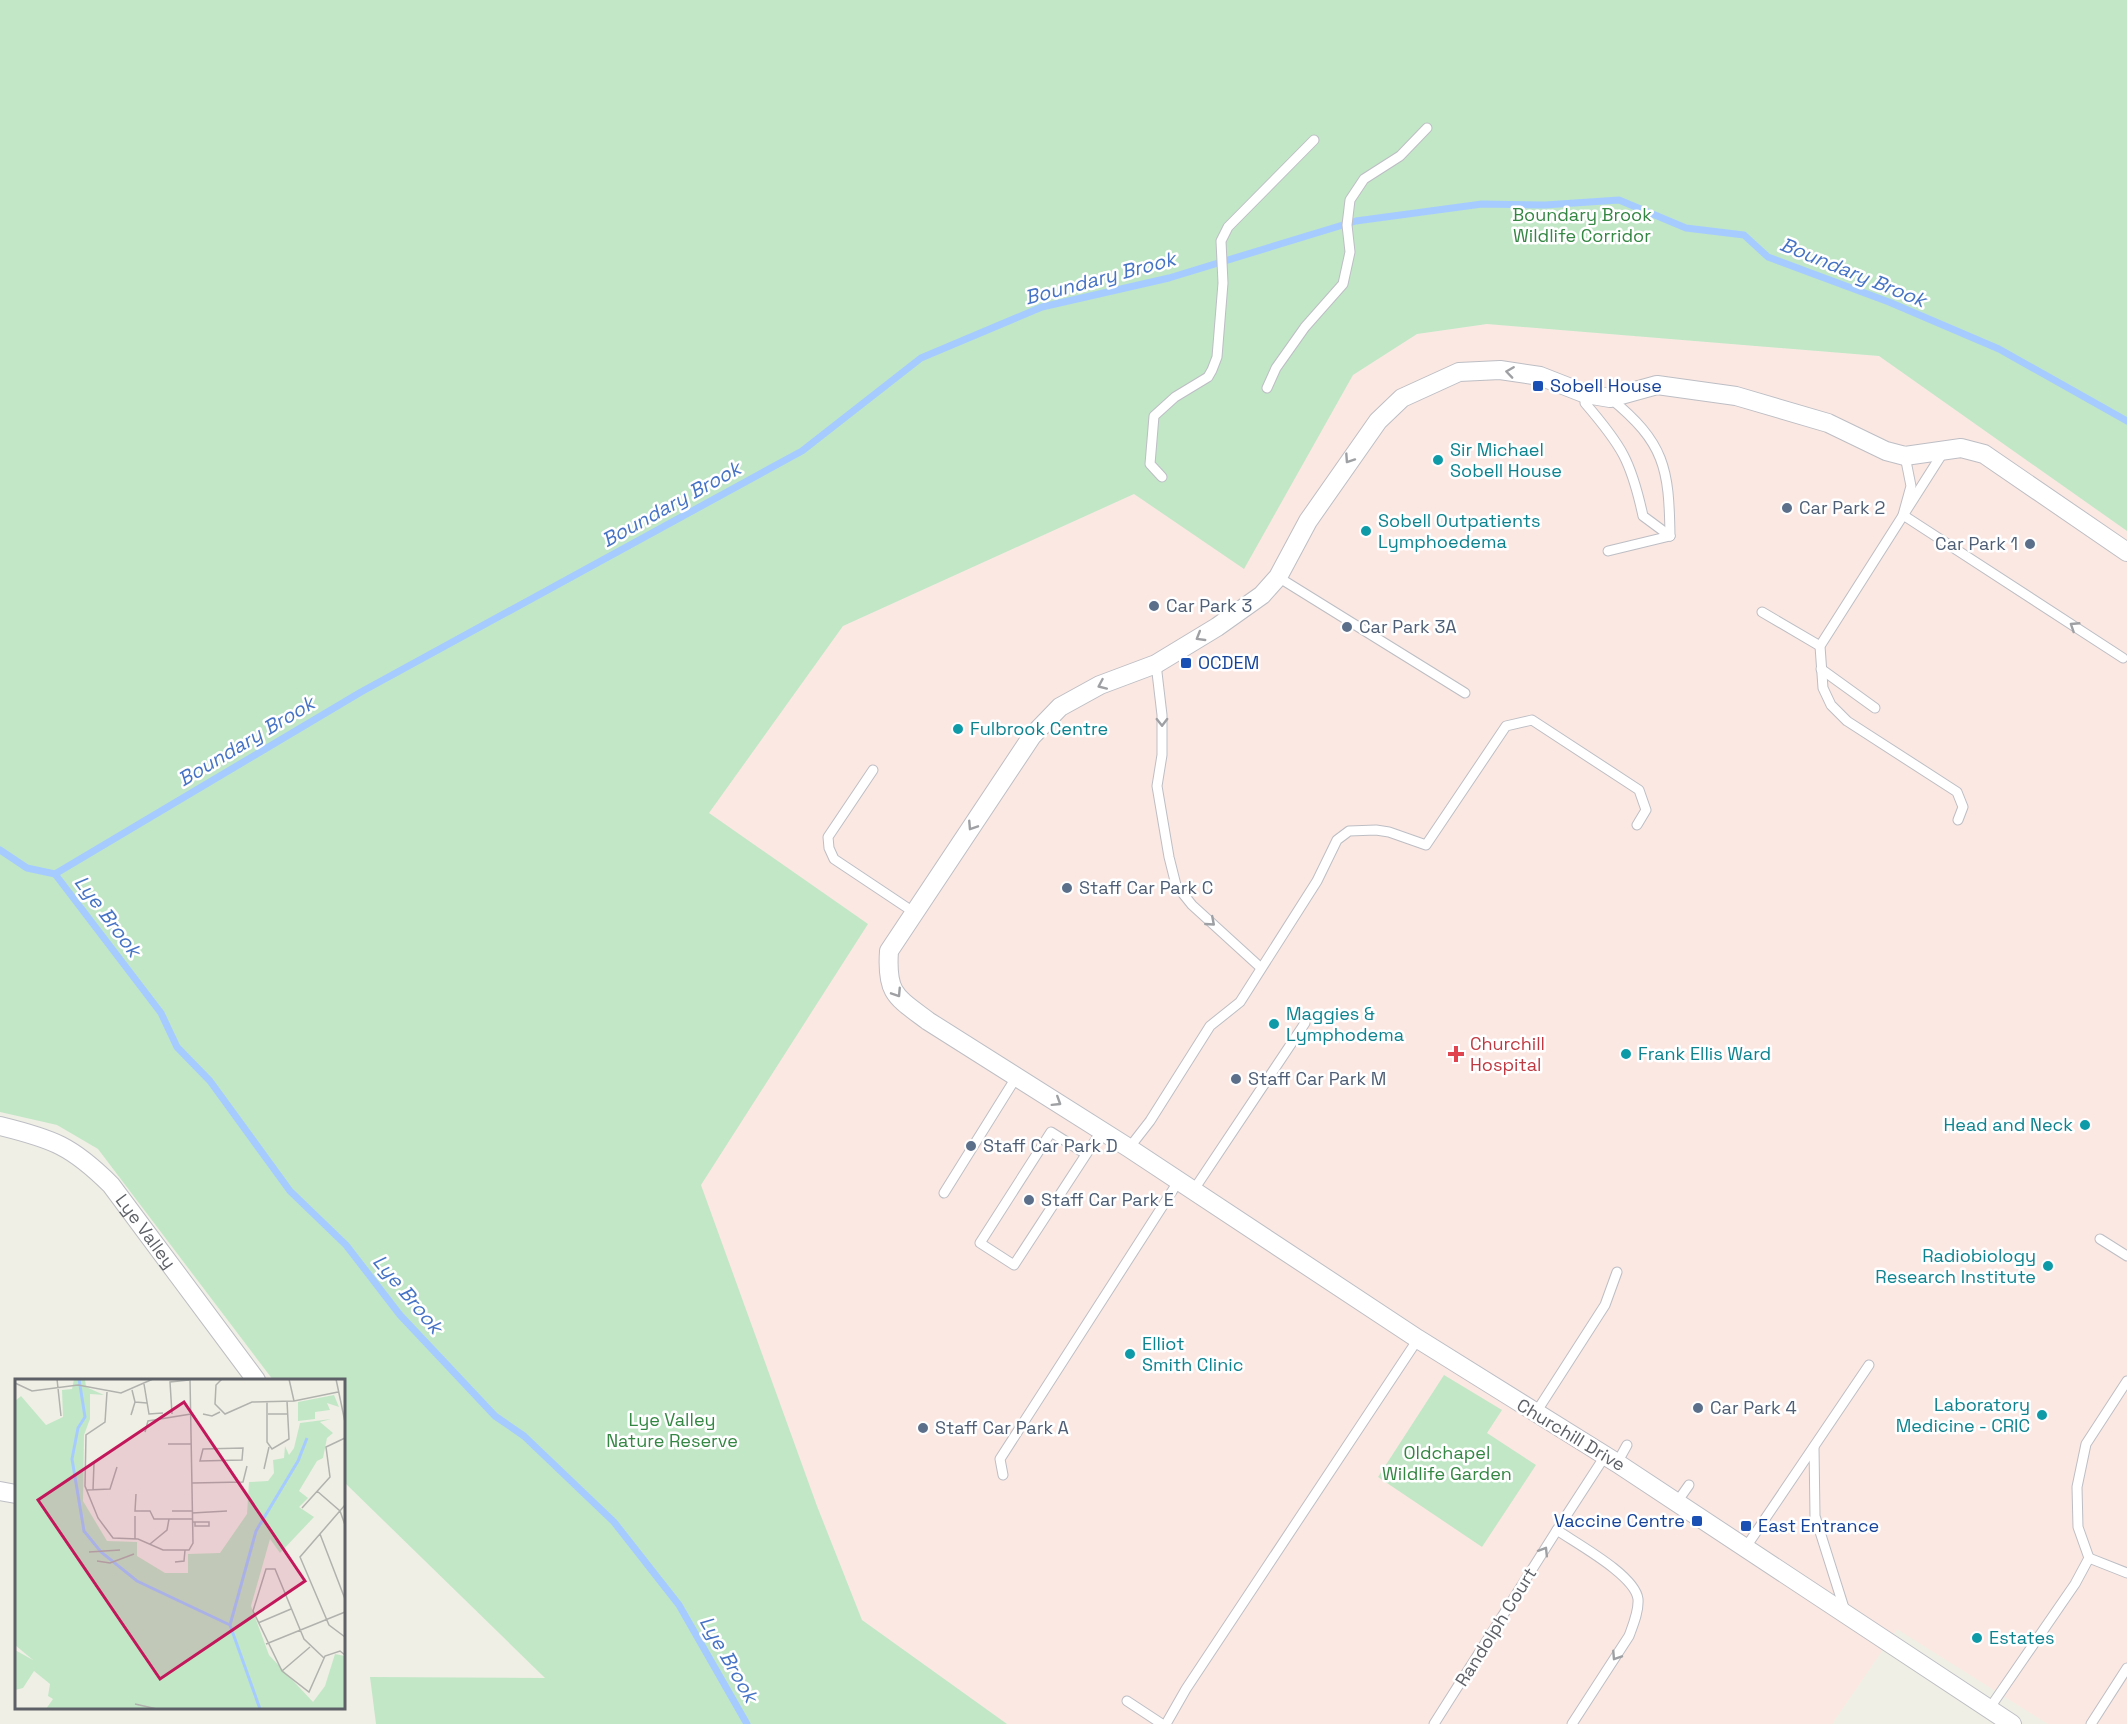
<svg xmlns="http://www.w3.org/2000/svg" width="2127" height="1724" font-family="'Space Grotesk',sans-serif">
  <rect width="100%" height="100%" fill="#f0efe5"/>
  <polygon fill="#fce8e2" points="1487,324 1879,356 2127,531 2127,1724 2048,1724 1897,1629 1832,1724 1007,1724 862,1620 817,1506 700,1185 868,924 708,814 843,626 1134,494 1244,568 1353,375 1417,334"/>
  <g fill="#c2e7c7">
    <polygon points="0,0 2127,0 2127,531 1879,356 1487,324 1417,334 1353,375 1244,569 1134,494 843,626 709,813 868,924 701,1185 817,1506 862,1620 1007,1724 376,1724 370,1677 545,1678 344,1482 344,1380 273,1380 98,1149 57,1125 0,1112"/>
    <polygon points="1444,1375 1502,1410 1487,1433 1536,1465 1482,1547 1378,1477"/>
  </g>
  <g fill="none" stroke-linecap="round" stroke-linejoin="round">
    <g stroke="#a6ccff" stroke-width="7">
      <polyline points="0,850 27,868 55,874 361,692 802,451 921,358 1042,307 1169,278 1356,221 1482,204 1545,205 1619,200 1686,228 1744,235 1768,257 1889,302 1999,349 2127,421"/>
      <polyline points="55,874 161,1013 177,1047 210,1081 290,1191 346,1245 400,1315 495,1416 524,1436 614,1522 679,1605 747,1724"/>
    </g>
    <defs>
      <g id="service">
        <polyline points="1267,388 1276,368 1305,327 1343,284 1350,252 1347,225 1350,200 1364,179 1400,156 1427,128"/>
        <path d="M1586,394L1585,403C1622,446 1631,461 1643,516L1670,536"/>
        <path d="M1610,398C1665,443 1669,468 1670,536"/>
        <polyline points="1944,451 1820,646 1823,688 1831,705 1847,721 1957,792 1963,807 1958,820"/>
        <polyline points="1905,456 1911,486 1903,515 2123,658"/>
        <polyline points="1162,477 1150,464 1154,416 1175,397 1208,377 1212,370 1217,357 1223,283 1221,241 1228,227 1314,140"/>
        <polyline points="1608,551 1670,536"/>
        <polyline points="1278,577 1465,693"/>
        <polyline points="1762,612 1820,646"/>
        <polyline points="1156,664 1162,715 1162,755 1157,786 1169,857 1176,885 1192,905 1260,967"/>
        <polyline points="1821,669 1875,708"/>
        <polyline points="873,770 828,837 829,848 834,859 915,913"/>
        <polyline points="1129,1148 1150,1121 1210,1026 1240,1002 1317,881 1337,840 1349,831 1376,830 1389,832 1426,845 1506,726 1532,720 1639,790 1646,810 1637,825"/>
        <polyline points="1086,1154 1051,1132 980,1243 1014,1265 1102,1130"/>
        <polyline points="1193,1191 1305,1023"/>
        <polyline points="944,1193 1017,1076"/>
        <polyline points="2100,1239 2127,1256"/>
        <polyline points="1535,1414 1605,1305 1617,1272"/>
        <polyline points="1814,1447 1815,1516 1845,1611"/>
        <polyline points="1617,1463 1627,1445"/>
        <polyline points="1003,1475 1000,1459 1178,1182"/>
        <polyline points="1677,1502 1689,1485"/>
        <polyline points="1557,1530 1605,1456"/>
        <polyline points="1746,1547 1869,1365"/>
        <polyline points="2089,1558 2127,1573"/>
        <polyline points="1127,1701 1162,1724"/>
        <polyline points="1989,1709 2075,1584 2089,1558 2078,1527 2077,1487 2086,1444 2127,1381"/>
        <polyline points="1166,1724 1186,1689 1418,1339"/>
        <path d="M1434,1724L1557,1530C1577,1544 1635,1575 1638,1599C1639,1611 1633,1625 1629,1636L1572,1724"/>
        <polyline points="2091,1724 2127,1668"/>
      </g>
      <g id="minor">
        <path id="s1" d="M0,1126C53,1139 72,1146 111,1185L256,1380"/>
        <polyline points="0,1491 16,1494"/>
        <path d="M2012,1724L1617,1463L1418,1339L1129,1148L928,1021C896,997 886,994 889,951L1032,736L1060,707L1100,685L1156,664L1217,627L1262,595L1278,577L1308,521L1378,421L1402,398L1459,372L1500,370L1540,376L1586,394L1610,398L1657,385L1736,396L1828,423L1886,451L1905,456L1961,448L1984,454L2127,552"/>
      </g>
    </defs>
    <use href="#service" stroke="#bdbec4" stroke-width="11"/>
    <use href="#minor" stroke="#bdbec4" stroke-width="20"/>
    <use href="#service" stroke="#fff" stroke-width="9"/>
    <use href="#minor" stroke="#fff" stroke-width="18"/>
  </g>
  <defs><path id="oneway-chevron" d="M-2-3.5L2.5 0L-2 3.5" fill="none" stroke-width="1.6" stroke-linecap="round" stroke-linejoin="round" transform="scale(1.5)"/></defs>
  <g stroke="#9ea0a3">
    <use href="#oneway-chevron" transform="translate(1510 372) rotate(-172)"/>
    <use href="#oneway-chevron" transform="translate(1349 459) rotate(124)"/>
    <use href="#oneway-chevron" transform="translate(2074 626) rotate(-147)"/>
    <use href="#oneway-chevron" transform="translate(1200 637) rotate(149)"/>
    <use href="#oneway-chevron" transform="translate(1102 685) rotate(156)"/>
    <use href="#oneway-chevron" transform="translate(1162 722) rotate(89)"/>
    <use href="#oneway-chevron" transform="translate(972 826) rotate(123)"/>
    <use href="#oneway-chevron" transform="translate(1211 922) rotate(41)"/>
    <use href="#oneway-chevron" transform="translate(897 993) rotate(57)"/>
    <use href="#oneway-chevron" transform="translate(1057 1102) rotate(32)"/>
    <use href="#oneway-chevron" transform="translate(1544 1551) rotate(-58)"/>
    <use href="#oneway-chevron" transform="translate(1616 1656) rotate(123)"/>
  </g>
  <g fill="#1a4fb4" stroke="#fff" stroke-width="2">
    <rect x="1532" y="380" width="12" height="12" rx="3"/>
    <rect x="1180" y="657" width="12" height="12" rx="3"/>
    <rect x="1691" y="1515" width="12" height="12" rx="3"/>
    <rect x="1740" y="1520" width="12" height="12" rx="3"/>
  </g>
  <g fill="#0f9aa8" stroke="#fff" stroke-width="2">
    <circle cx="1438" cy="460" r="6"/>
    <circle cx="1366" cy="531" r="6"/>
    <circle cx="958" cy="729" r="6"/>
    <circle cx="1274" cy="1024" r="6"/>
    <circle cx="1626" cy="1054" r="6"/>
    <circle cx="2085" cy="1125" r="6"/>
    <circle cx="2048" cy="1266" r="6"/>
    <circle cx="1130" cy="1354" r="6"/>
    <circle cx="2042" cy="1415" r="6"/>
    <circle cx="1977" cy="1638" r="6"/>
  </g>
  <g fill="#5c6f8a" stroke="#fff" stroke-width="2">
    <circle cx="1787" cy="508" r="6"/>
    <circle cx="2030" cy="544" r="6"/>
    <circle cx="1154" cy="606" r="6"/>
    <circle cx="1347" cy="627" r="6"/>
    <circle cx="1067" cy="888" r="6"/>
    <circle cx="1236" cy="1079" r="6"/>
    <circle cx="971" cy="1146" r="6"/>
    <circle cx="1029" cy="1200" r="6"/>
    <circle cx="1698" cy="1408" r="6"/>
    <circle cx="923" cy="1428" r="6"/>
  </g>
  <path fill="#e0444e" stroke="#fff" stroke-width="2" d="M1453 1045h6v6h6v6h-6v6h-6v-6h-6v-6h6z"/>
  <g text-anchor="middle" stroke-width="5" stroke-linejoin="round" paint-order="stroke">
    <g font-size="18" fill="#348643" stroke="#fff">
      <text x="1582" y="221">Boundary Brook<tspan x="1582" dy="21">Wildlife Corridor</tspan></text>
      <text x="672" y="1426">Lye Valley<tspan x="672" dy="21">Nature Reserve</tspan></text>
      <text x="1447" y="1459">Oldchapel<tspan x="1447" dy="21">Wildlife Garden</tspan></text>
    </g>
    <g font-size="18" fill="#164399" stroke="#fff" text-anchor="start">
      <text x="1550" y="392">Sobell House</text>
      <text x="1198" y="669">OCDEM</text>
      <text x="1685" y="1527" text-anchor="end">Vaccine Centre</text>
      <text x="1758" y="1532">East Entrance</text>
    </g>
    <g font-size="18" fill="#0d838f" stroke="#fff" text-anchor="start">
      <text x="1450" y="456">Sir Michael<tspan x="1450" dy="21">Sobell House</tspan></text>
      <text x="1378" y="527">Sobell Outpatients<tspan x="1378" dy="21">Lymphoedema</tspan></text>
      <text x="970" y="735">Fulbrook Centre</text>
      <text x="1286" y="1020">Maggies &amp;<tspan x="1286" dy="21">Lymphodema</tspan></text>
      <text x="1638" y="1060">Frank Ellis Ward</text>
      <text x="2073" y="1131" text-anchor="end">Head and Neck</text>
      <text x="2036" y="1262" text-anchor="end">Radiobiology<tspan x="2036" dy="21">Research Institute</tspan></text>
      <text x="1142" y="1350">Elliot<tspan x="1142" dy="21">Smith Clinic</tspan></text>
      <text x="2030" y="1411" text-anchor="end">Laboratory<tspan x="2030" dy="21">Medicine - CRIC</tspan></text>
      <text x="1989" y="1644">Estates</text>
    </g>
    <g font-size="18" fill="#4e5e75" stroke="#fff" text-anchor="start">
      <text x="1799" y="514">Car Park 2</text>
      <text x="2018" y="550" text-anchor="end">Car Park 1</text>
      <text x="1166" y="612">Car Park 3</text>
      <text x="1359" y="633">Car Park 3A</text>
      <text x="1079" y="894">Staff Car Park C</text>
      <text x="1248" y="1085">Staff Car Park M</text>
      <text x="983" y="1152">Staff Car Park D</text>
      <text x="1041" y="1206">Staff Car Park E</text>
      <text x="1710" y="1414">Car Park 4</text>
      <text x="935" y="1434">Staff Car Park A</text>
    </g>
    <g font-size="18" fill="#be3a42" stroke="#fff" text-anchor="start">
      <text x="1470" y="1050">Churchill<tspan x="1470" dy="21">Hospital</tspan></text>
    </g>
    <g font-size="18" fill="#5d6066" stroke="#fff">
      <text dy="6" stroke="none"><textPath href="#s1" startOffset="186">Lye Valley</textPath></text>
      <text transform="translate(1571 1435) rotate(31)" y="6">Churchill Drive</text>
      <text transform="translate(1496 1627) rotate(-58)" y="6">Randolph Court</text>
    </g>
    <g font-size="20" font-style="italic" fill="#4673c5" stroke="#fff">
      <text transform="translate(1853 272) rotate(22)" y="7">Boundary Brook</text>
      <text transform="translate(1100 278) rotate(-15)" y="7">Boundary Brook</text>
      <text transform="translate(671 504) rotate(-29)" y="7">Boundary Brook</text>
      <text transform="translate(246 741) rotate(-31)" y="7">Boundary Brook</text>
      <text transform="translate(108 916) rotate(53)" y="7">Lye Brook</text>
      <text transform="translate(408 1294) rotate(50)" y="7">Lye Brook</text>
      <text transform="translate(729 1659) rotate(60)" y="7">Lye Brook</text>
    </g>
  </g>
  <g transform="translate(15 1379)">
    <rect width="330" height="330" fill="#f0efe5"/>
    <path d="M59,0H70L71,8L89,16L75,15V40L69,56L68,122L92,162L122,163V177L150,194H173V175L205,174L232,135L234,103L253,102L259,94L258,81L269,79L270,67L274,76L279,69L285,44L316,40L305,43L318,54L312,59L308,79L302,82L284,112L293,119L284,128L299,138L265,174L255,160L236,227L254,276L298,323L310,307L320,275L330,277V330H31L38,320L33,317L35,305L19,292L8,309L0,311V271L18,281L0,266V22L6,17L31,46L48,38L47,11L57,10ZM319,16L324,28L312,24L315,31L300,33V40L283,42V23Z" fill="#c2e7c7"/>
    <path fill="none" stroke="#a6ccff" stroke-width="3" d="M64,0L70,38L63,49L57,80L69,152L86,173L122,202L215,246L245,330M215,246L241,152L283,82L292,59"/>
    <path fill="none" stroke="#b1b2ae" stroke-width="1.5" d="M42,0L46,37M207,0L201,6L200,25L210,35L237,23L279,22L323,13M274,0L279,22M321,0L330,43M0,4L17,12L63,6L106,14L138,0M129,5L134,35L148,34M117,11L120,23L132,24M92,13L90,43L71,56L70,107L83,139L98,159L123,160L148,171H174L178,164L175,0M252,23V63L257,70L274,60L272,22M118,30L116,36L120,23M157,35L155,3L174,1M188,35L197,37L205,33M253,35H272M130,53L133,42L176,35M153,65H176M228,69L227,81L185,82L188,70ZM249,90L254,68M177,104L228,103L232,87M72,111L95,110L102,88M78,111L79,84M302,112L325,132L330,146M121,115L120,132H135L139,140H177M330,126L285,178L314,246L330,258M287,129L315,98L311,68L330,59M157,132H177M177,134L212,132M120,137V160M177,143H194V147H180V143M305,155L330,220M135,165L152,151L154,140M74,173L105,171M82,182L95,184L119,175M160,183L169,182L170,171M243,244L276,230M251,265L330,233M309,279L289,260L260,190H251L238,232L267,292L294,313L310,277L325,272L330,276M267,292L295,268M120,325L142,330"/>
    <path fill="#c2185b" fill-opacity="0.15" stroke="#c2185b" stroke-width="3" d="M169,23L290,202L145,300L23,121Z"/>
    <rect width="330" height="330" fill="none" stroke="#5d6066" stroke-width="3"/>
  </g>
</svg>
